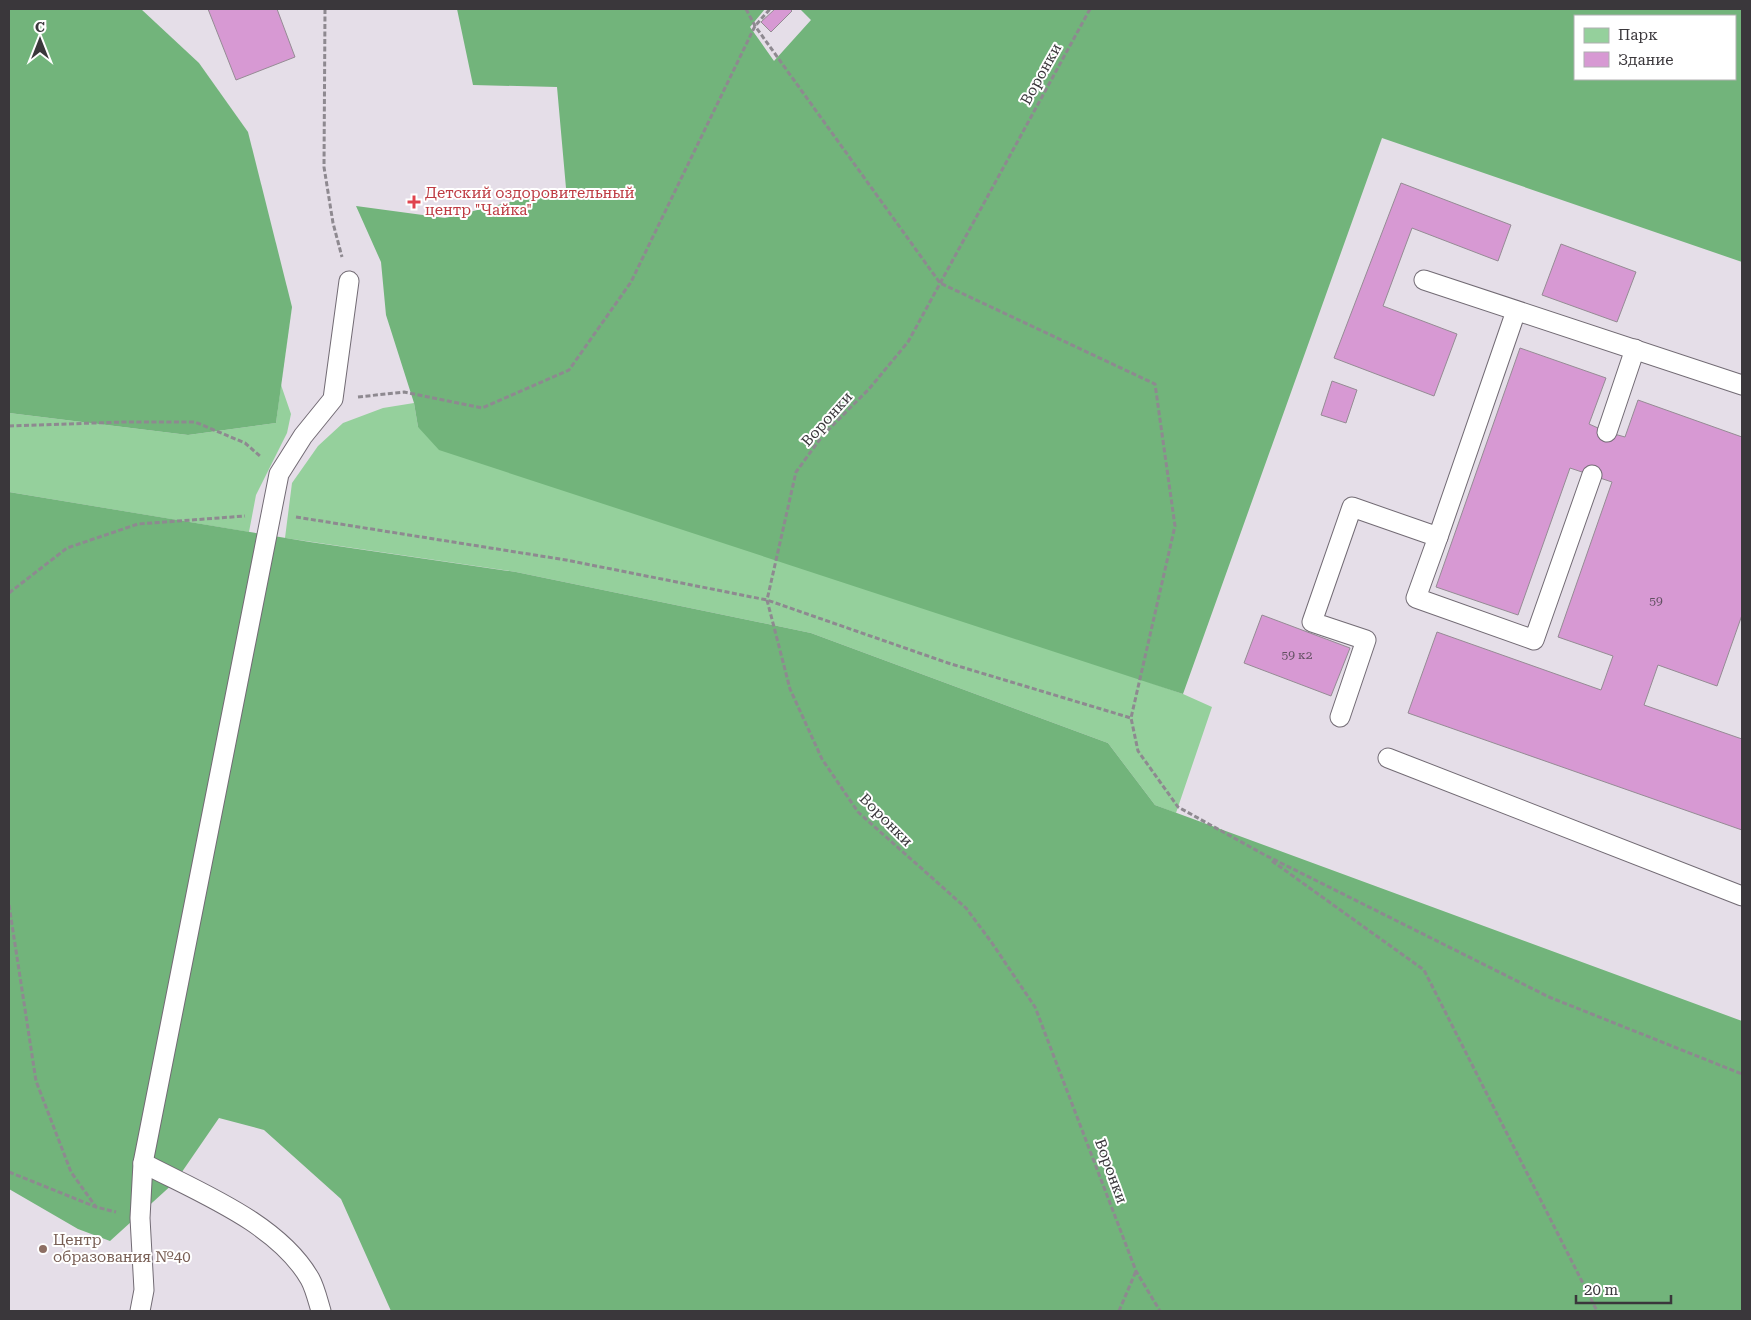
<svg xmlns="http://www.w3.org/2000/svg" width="1751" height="1320" font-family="'Roboto Serif',serif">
  <rect width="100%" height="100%" fill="#e5dee8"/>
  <g fill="#95d09c">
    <polygon points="281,385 291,414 287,433 256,495 249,532 9,492 9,413 188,435 276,423"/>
    <polygon points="414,403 418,427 1183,694 1212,707 1176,813 1155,805 1108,743 811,633 516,572 285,538 292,483 318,446 343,423 383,408"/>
  </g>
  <g fill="#72b47b" fill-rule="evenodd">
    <polygon points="9,9 141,9 199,63 248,132 292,307 276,423 188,435 9,413"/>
    <path d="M457,9H765L750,27L774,61L811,20L800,9H1742V262L1382,138L1183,694L439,450L418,427L414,403L386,315L381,262L356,206L445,218L566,188L557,87L473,85ZM1575,16H1735V79H1575Z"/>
    <polygon points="9,492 310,542 516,572 811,633 1108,743 1155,805 1742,1021 1742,1311 391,1311 341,1199 264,1130 219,1118 175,1182 110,1241 78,1229 9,1189"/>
  </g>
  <g fill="#d799d3" stroke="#958b94">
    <polygon points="208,9 277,9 295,57 236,80"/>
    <polygon points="775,9 790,9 792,11 771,32 761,22"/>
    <polygon points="1401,183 1511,225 1498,261 1412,228 1383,306 1457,334 1434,396 1334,358"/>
    <polygon points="1561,244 1636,272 1617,322 1542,295"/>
    <polygon points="1520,348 1606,378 1589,424 1607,432 1625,437 1638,400 1742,437 1742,615 1717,686 1658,665 1644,705 1742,739 1742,830 1408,713 1437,632 1601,690 1613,656 1558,637 1612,482 1570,468 1518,615 1436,587"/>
    <polygon points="1332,381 1357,390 1346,423 1321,415"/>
    <polygon points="1262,615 1350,648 1331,696 1244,663"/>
  </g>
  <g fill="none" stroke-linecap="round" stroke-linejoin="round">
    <defs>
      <g id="service">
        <polyline points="1424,280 1742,385"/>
        <polyline points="1607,432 1635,349"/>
        <polyline points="1438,537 1416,598 1534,640 1592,475"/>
        <polyline points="1340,717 1366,640 1312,622 1352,507 1438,537 1516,311"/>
        <polyline points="1388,758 1742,896"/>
        <path d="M143,1163C198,1192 278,1223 310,1279C315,1288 318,1301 321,1311"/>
        <polyline points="140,1311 144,1290 140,1218 143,1163 279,474 303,436 333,399 349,281"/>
      </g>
    </defs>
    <use href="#service" stroke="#726b74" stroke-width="21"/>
    <g stroke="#8e8990" stroke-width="3" stroke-dasharray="5 2.5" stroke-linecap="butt">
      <polyline points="325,9 324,167 333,223 342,257"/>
      <polyline points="746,9 755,26 940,283 1155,384 1175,526 1131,718 1138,751 1178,807 1263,854 1549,997 1742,1074"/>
      <polyline points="1090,9 908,342 869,389 823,435 796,472 767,600 790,689 822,759 858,812 966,908 992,943 1035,1007 1136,1271 1160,1311"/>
      <polyline points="358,397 404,392 482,408 569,370 631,282 755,26 770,9"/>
      <polyline points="9,426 123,422 195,422 245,443 261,457"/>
      <polyline points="296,517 566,560 767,600 948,663 1131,718"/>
      <polyline points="9,593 67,548 138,524 245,516"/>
      <polyline points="1272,861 1424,970 1597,1311"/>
      <polyline points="9,905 36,1081 71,1172 96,1207"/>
      <polyline points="9,1172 96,1207 116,1212"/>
      <polyline points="1119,1311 1136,1271"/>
    </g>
    <use href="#service" stroke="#fff" stroke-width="19"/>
  </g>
  <path fill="#e0444e" stroke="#fff" stroke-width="2" d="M411.5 194.5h5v5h5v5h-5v5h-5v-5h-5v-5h5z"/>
  <circle fill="#8d6e63" stroke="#fff" stroke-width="2" cx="43" cy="1249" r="5"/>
  <g text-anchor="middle" stroke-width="4" stroke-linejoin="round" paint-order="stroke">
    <g font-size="12" fill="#615061">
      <text x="1656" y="605">59</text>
      <text x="1297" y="659">59 к2</text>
    </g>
    <g font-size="15" fill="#3a373b" stroke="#fff">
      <text transform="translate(1041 74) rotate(-61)" y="5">Воронки</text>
      <text transform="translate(827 419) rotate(-48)" y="5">Воронки</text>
      <text transform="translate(886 820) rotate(45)" y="5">Воронки</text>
      <text transform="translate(1111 1171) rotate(70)" y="5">Воронки</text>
    </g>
    <g font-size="15" fill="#be3a42" stroke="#fff" text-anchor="start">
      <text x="425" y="198">Детский оздоровительный<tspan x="425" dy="17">центр "Чайка"</tspan></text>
    </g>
    <g font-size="15" fill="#785e54" stroke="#fff" text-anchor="start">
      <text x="53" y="1245">Центр<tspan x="53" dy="17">образования №40</tspan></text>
    </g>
  </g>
  <rect width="1751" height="1320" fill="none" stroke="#3a373b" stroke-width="20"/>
  <rect x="1574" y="15" width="162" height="65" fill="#ffffff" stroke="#b0afb1"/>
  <rect x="1584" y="28" width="25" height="15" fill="#95d09c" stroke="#b0afb1"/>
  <text x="1618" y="40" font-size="15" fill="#3a373b">Парк</text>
  <rect x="1584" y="52" width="25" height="15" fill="#d799d3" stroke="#b0afb1"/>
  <text x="1618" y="65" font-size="15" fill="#3a373b">Здание</text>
  <g transform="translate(40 40)" stroke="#ffffff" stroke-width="4" paint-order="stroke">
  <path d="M0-4L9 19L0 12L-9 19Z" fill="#3a373b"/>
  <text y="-8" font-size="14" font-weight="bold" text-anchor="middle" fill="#3a373b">С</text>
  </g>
  <path d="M1576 1295v8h95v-8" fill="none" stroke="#3a373b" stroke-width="2.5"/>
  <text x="1584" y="1295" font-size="15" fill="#3a373b" stroke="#ffffff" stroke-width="4" paint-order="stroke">20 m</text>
</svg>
